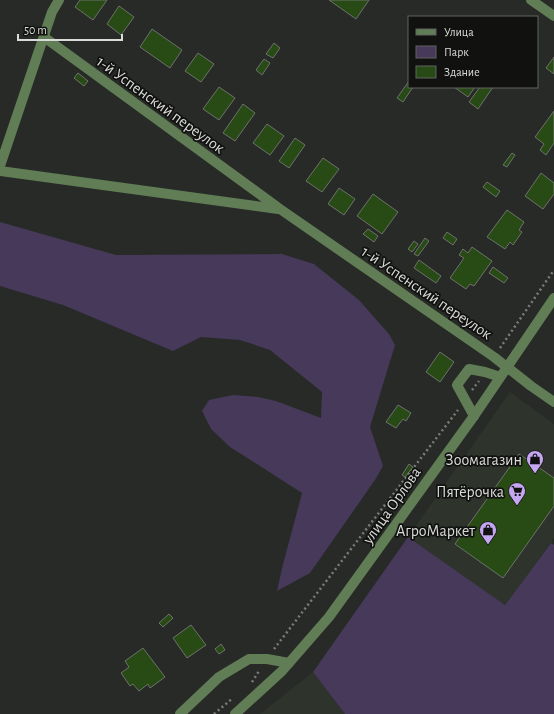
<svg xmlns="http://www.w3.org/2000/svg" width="554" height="714" font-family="'Alegreya Sans',sans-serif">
  <rect width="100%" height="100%" fill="#272a26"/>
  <g fill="#2e342c">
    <polygon points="510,392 554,424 554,538 505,605 408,537"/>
    <polygon points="313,672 345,714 260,714"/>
  </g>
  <g fill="#463959">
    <polygon points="0,222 116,255 282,254 314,264 359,300 389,334 395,345 370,427 383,466 375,480 310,573 277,591 282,568 302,493 230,447 211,429 202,411 209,400 233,395 258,397 276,401 321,418 322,392 270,350 240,340 201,337 173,351 63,305 0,286"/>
    <polygon points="408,537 505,605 551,543 554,545 554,714 345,714 313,672"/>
  </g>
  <g fill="#284b16" stroke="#6e716c">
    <polygon points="80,0 107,0 93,20 75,7"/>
    <polygon points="329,0 369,0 356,19"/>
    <polygon points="119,6 134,17 121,35 107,24"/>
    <polygon points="152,29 182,50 170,68 140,47"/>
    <polygon points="274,43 280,48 273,58 266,54"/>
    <polygon points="198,53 214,64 201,82 185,71"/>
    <polygon points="554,57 554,74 546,68"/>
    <polygon points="264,59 270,63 262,75 256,70"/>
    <polygon points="78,73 88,81 84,86 74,78"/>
    <polygon points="409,81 409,87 413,87 403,102 397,98"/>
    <polygon points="219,87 235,98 219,120 203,109"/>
    <polygon points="454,87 475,87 468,97"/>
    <polygon points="480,87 493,87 478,109 469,102"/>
    <polygon points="243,104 255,113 235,141 223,133"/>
    <polygon points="554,111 554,143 546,155 540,150 544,144 535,137"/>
    <polygon points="267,124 284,136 270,155 253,143"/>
    <polygon points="295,138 305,145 289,168 279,161"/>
    <polygon points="512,153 515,155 507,167 503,165"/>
    <polygon points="323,158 339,169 322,192 306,181"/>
    <polygon points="541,173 554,183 554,194 543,209 525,196"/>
    <polygon points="487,182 500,191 496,197 483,187"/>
    <polygon points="339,188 355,199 344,215 328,204"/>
    <polygon points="373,194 398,212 382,234 357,216"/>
    <polygon points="507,210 524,222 519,230 522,232 513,245 510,242 505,249 487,237"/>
    <polygon points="368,229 378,236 374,242 363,234"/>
    <polygon points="447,232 457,239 453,245 443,238"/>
    <polygon points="425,238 429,241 418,256 414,254"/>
    <polygon points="414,241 418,244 412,252 408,249"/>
    <polygon points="472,247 492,261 474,286 470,284 466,289 450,278 464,258 459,255 463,249 468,253"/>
    <polygon points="419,260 441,276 436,283 414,268"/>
    <polygon points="493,267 508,278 504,283 489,273"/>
    <polygon points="440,352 454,362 440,382 426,372"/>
    <polygon points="398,405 411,413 406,421 403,419 396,428 386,422"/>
    <polygon points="519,454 554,478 554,506 503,578 455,544"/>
    <polygon points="409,464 413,467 405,477 402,475"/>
    <polygon points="169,614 173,618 163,627 159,623"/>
    <polygon points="191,625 206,645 187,658 173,638"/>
    <polygon points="221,644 225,650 219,654 215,649"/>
    <polygon points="143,648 165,677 150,688 148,684 139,691 133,684 130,686 121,673 129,667 125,661"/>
  </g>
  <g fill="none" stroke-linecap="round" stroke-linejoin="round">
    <g stroke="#7a7d79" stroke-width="2.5" stroke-dasharray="2 3" stroke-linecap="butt">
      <polyline points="500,348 554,270"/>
      <polyline points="472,390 479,381"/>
      <polyline points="274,649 458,410"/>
      <polyline points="252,682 259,671"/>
      <polyline points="214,714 233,698"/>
    </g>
    <g stroke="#617d55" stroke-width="10">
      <polyline points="531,0 554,16"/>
      <polyline points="44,37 280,209 494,357 531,386 554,402"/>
      <polyline points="0,166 52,12 59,0"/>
      <polyline points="0,171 278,209"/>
      <polyline points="474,416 457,385 469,369 485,372 500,377"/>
      <polyline points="180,714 219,677 249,659 267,659 289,663"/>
      <polyline points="235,714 282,671 329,617 474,416 554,298"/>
    </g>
  </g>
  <defs>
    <symbol id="shop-pin" viewBox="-11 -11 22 30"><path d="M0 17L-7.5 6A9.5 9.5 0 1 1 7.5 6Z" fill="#c5a7f1" stroke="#111210"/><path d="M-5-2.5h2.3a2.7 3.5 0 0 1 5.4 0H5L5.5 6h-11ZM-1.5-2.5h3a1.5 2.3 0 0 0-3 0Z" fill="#111"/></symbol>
    <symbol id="supermarket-pin" viewBox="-11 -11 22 30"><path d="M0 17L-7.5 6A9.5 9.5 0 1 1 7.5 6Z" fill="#c5a7f1" stroke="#111210"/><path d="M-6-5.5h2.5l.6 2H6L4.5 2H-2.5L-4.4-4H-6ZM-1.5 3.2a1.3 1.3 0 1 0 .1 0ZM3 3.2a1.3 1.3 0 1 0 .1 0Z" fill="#111"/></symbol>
  </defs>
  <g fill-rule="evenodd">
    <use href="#shop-pin" x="525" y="449" width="20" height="27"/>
    <use href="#supermarket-pin" x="507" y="481" width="20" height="27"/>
    <use href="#shop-pin" x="478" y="520" width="20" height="27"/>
  </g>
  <g text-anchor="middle" stroke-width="3.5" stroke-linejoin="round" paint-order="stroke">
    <g font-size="16" fill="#dadcd9" stroke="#111210">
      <text transform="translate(161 104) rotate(36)" y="6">1-й Успенский переулок</text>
      <text transform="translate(427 292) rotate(34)" y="6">1-й Успенский переулок</text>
      <text transform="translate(391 505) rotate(-55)" y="6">улица Орлова</text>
    </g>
    <g font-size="16" fill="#dadcd9" stroke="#111210" text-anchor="end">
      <text x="522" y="465">Зоомагазин</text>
      <text x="504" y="497">Пятёрочка</text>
      <text x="475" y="536">АгроМаркет</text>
    </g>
  </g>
  <rect x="408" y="16" width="130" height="72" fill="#111210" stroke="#616360"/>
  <rect x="416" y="29" width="20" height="6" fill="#617d55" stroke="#616360"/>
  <text x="444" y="36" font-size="12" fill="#dadcd9">Улица</text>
  <rect x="416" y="46" width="20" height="12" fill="#463959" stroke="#616360"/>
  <text x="444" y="56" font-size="12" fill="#dadcd9">Парк</text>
  <rect x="416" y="66" width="20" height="12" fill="#284b16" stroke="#616360"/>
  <text x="444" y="76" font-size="12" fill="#dadcd9">Здание</text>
  <path d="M18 34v6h104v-6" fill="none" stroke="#dadcd9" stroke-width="2"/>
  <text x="24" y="34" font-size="12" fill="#dadcd9" stroke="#111210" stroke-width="3" paint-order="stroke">50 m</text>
</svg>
